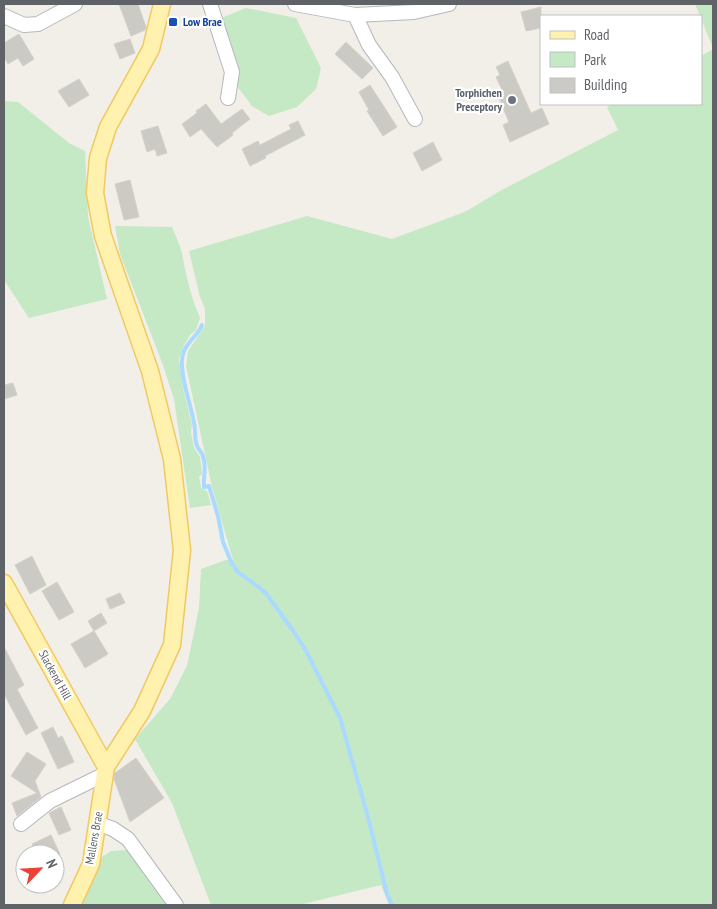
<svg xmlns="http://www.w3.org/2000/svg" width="717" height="909" font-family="'PT Sans Narrow',sans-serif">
  <rect width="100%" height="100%" fill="#f1efe8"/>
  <g fill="#c5e8c5">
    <polygon points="695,4 713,4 713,48"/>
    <polygon points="246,8 296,18 321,68 316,89 297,107 269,116 252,106 231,78 214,21"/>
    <polygon points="713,49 713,905 389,905 381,885 299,905 211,905 172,803 135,739 170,699 187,666 199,608 201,569 226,560 233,560 212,487 186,366 188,351 205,326 205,309 200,297 189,251 307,216 392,239 462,213 470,209 500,191 618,130 607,107 613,104 701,104 701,56"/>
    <polygon points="4,101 18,102 69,143 85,151 88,217 107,299 29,318 4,280"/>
    <path d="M115,226L172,227C175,235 180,244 182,253C186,276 191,297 200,318L196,330L190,335L184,345L179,359L183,388L192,425L191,432L194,448L200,457L202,474L199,477L201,488L207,491L211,505L190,508L174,399L163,365L120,254Z"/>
    <polygon points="127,850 169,905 79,905 102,857 111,851"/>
  </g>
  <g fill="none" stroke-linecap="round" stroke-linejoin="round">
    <path stroke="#aadaff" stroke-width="4" d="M202,325C198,336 186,342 183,354C178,372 191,404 194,423C196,431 194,438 197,446C199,450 202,453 203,456C207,467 203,477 204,487L209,486L218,516L223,542L232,564L238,572L265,592L294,632L305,649L340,718L368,817L387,894L392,905"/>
  </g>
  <g fill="#cccac5" stroke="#d6d1c6">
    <polygon points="119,4 138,4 146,27 145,30 131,36"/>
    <polygon points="541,7 541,28 526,31 521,12"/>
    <polygon points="19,34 34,59 23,66 18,58 8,64 4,57 4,43"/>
    <polygon points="130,39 135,53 120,59 114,44"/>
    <polygon points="346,42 373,68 362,79 335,54"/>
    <polygon points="508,61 531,113 542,108 549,124 510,142 503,125 509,122 497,94 503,92 496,77 500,75 496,67"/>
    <polygon points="79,79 89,95 69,107 58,91"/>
    <polygon points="370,85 397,127 383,136 367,111 369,110 359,92"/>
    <polygon points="206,104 221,124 242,109 250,119 232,133 233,135 217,147 201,129 190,137 182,124 197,113 196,111"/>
    <polygon points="298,121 305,135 265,156 266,158 250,166 242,149 258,141 260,145 291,129 289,125"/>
    <polygon points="158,126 167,153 157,156 155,149 147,152 141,131"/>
    <polygon points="433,142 442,160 422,171 413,153"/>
    <polygon points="130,180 139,217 124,220 115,184"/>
    <polygon points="13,383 17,395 4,399 4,385"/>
    <polygon points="32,556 46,585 30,594 15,565"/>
    <polygon points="57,582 74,612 59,620 42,591"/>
    <polygon points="120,593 125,603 110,609 106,599"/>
    <polygon points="101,613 107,623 94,631 88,621"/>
    <polygon points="94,631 108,654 85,668 71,644"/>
    <polygon points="4,647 24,685 17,689 38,728 26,735 4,694"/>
    <polygon points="53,727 58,738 62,736 74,762 58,769 41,733"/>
    <polygon points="27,752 46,764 35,781 41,797 17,816 12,803 37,793 11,776"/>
    <polygon points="136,758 164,798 130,822 114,779 115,773"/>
    <polygon points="61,807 71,830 59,835 49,813"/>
    <polygon points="51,835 60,854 36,854 32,844"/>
  </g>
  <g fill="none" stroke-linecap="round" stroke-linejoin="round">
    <defs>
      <g id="minor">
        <polyline points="210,4 232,72 228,98"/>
        <polyline points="295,4 355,15 414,12 449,4"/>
        <polyline points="355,15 369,45 392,77 415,119"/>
        <polyline points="4,16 24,25 38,24 75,4"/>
        <polyline points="97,823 113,829 128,839 176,905"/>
        <polyline points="21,824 50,801 105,774"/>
      </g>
      <g id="major">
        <polyline points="4,583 106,767"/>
        <polyline points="72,905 91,864 106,767 142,711 172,645 182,550 172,459 150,371 103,236 95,193 98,158 108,127 151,49 162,4"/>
      </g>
    </defs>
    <use href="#minor" stroke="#b5b8bc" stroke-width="16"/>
    <use href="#major" stroke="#f2c960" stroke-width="19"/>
    <use href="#minor" stroke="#fff" stroke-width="14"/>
    <use href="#major" stroke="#fff2af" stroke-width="16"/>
  </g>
  <rect fill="#1a4fb4" stroke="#fff" stroke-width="2" x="168" y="17" width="10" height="10" rx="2.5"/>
  <circle fill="#6b7280" stroke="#fff" stroke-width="2" cx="512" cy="100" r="5"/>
  <g text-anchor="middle" stroke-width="4.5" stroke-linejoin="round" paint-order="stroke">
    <g font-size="12" font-weight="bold" fill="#164399" stroke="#fff" text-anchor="start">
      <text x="183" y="26">Low Brae</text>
    </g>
    <g font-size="12" font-weight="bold" fill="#5b616d" stroke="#fff" text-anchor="end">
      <text x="502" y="97">Torphichen<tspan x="502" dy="14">Preceptory</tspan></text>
    </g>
    <g font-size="12" fill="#5f6368" stroke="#fff">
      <text transform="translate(55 675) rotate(61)" y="4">Slackend Hill</text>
      <text transform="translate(94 838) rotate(-80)" y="4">Mallens Brae</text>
    </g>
  </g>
  <rect width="717" height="909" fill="none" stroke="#5f6368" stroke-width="10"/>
  <rect x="540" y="15" width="162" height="90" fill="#ffffff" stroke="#bfc1c3"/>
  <rect x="550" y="31" width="25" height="8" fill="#fff2af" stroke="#bfc1c3"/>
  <text x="584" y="40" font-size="15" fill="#5f6368">Road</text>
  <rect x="550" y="52" width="25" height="15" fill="#c5e8c5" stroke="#bfc1c3"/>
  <text x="584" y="65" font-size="15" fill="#5f6368">Park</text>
  <rect x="550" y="78" width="25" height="15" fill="#cccac5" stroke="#bfc1c3"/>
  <text x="584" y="90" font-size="15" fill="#5f6368">Building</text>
  <g transform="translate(40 869) rotate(65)"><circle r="24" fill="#ffffff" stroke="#bfc1c3"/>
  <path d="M0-4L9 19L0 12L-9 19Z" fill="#ea4335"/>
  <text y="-8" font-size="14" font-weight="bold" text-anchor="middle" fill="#5f6368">N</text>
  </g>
</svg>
